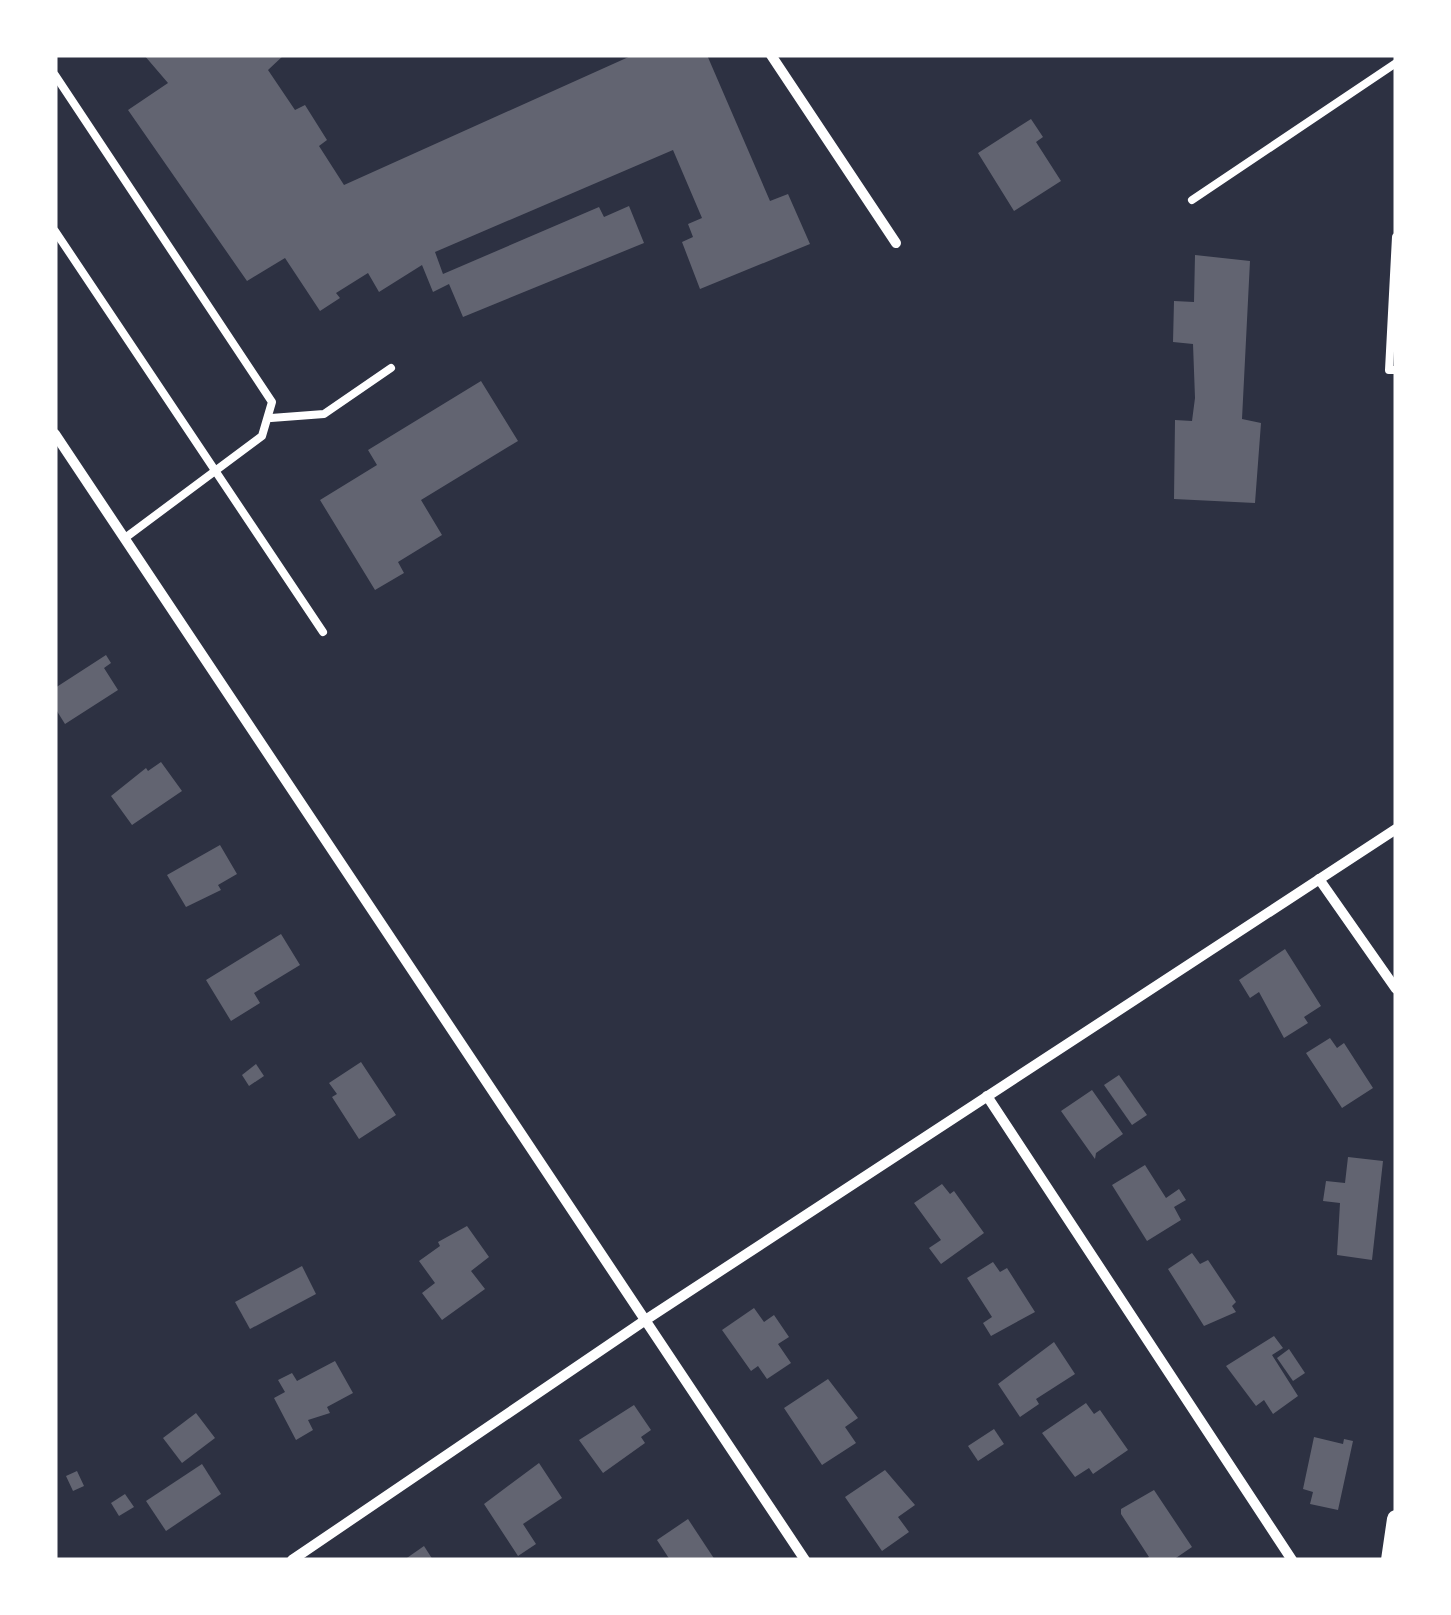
<svg xmlns="http://www.w3.org/2000/svg" width="1451" height="1615" font-family="'Exo 2',sans-serif">
  <rect width="100%" height="100%" fill="#2d3142"/>
  <g fill="#626471">
    <polygon points="144,55 284,55 268,70 295,110 305,105 327,140 319,146 344,185 633,55 707,55 770,201 788,194 810,244 700,289 682,242 693,237 688,224 702,218 673,150 435,252 443,274 599,207 604,217 629,206 644,243 463,317 449,284 433,292 422,265 379,292 368,273 336,293 340,298 320,311 285,258 247,281 128,110 168,83"/>
    <polygon points="1031,119 1043,137 1036,142 1061,181 1014,211 978,153"/>
    <polygon points="1195,255 1250,261 1242,419 1261,423 1255,503 1174,499 1175,420 1192,421 1195,398 1193,344 1173,342 1174,301 1194,302"/>
    <polygon points="481,381 518,441 421,500 442,535 398,562 404,573 375,590 320,500 377,465 368,450"/>
    <polygon points="106,655 111,663 104,668 118,690 65,724 55,708 55,688"/>
    <polygon points="161,762 182,791 132,825 111,796 146,768 148,771"/>
    <polygon points="220,845 237,874 218,885 221,890 186,907 167,875"/>
    <polygon points="281,934 300,965 254,993 260,1003 231,1021 206,980"/>
    <polygon points="1285,949 1321,1006 1304,1017 1308,1023 1284,1038 1259,992 1250,998 1239,980"/>
    <polygon points="1330,1038 1337,1048 1344,1043 1373,1088 1342,1108 1306,1053"/>
    <polygon points="361,1062 396,1115 359,1139 332,1097 337,1094 329,1083"/>
    <polygon points="256,1064 264,1076 249,1086 242,1075"/>
    <polygon points="1119,1075 1147,1115 1132,1125 1104,1085"/>
    <polygon points="1092,1090 1123,1134 1096,1153 1095,1159 1061,1111"/>
    <polygon points="1348,1157 1383,1161 1372,1260 1337,1255 1340,1203 1323,1201 1326,1181 1345,1183"/>
    <polygon points="1145,1165 1166,1198 1179,1189 1186,1200 1174,1207 1181,1220 1147,1241 1112,1185"/>
    <polygon points="942,1184 950,1194 954,1191 984,1233 941,1264 929,1248 941,1240 914,1203"/>
    <polygon points="467,1226 489,1257 471,1271 485,1289 442,1320 422,1293 435,1283 419,1261 440,1246 438,1242"/>
    <polygon points="1192,1253 1200,1264 1208,1260 1236,1302 1232,1306 1236,1312 1204,1326 1168,1269"/>
    <polygon points="993,1262 1000,1272 1007,1268 1035,1312 991,1336 983,1323 992,1317 967,1278"/>
    <polygon points="302,1266 316,1294 250,1329 235,1302"/>
    <polygon points="754,1308 764,1322 774,1315 789,1337 778,1344 791,1363 767,1379 758,1366 751,1371 722,1330"/>
    <polygon points="1274,1336 1283,1348 1272,1355 1298,1396 1273,1414 1264,1400 1256,1406 1226,1366"/>
    <polygon points="1054,1342 1075,1374 1036,1399 1039,1404 1020,1417 998,1384"/>
    <polygon points="1289,1349 1305,1373 1293,1381 1277,1358"/>
    <polygon points="335,1361 353,1393 327,1407 330,1413 308,1420 313,1430 296,1440 274,1398 285,1392 278,1380 292,1373 297,1381"/>
    <polygon points="828,1379 858,1418 845,1427 856,1443 822,1465 784,1408"/>
    <polygon points="1086,1403 1094,1414 1100,1410 1128,1450 1093,1474 1089,1468 1075,1477 1042,1433"/>
    <polygon points="634,1405 651,1430 641,1437 645,1443 603,1473 579,1440"/>
    <polygon points="196,1413 215,1438 182,1463 163,1438"/>
    <polygon points="994,1429 1004,1444 978,1461 968,1446"/>
    <polygon points="1314,1437 1343,1444 1344,1439 1353,1441 1338,1510 1310,1504 1313,1492 1303,1489"/>
    <polygon points="539,1463 562,1498 523,1524 536,1544 518,1556 484,1504"/>
    <polygon points="202,1464 221,1494 166,1531 146,1501"/>
    <polygon points="885,1470 915,1505 898,1517 909,1532 882,1551 845,1497"/>
    <polygon points="77,1471 84,1486 73,1491 66,1476"/>
    <polygon points="1154,1490 1192,1547 1173,1560 1144,1560 1149,1557 1121,1514 1121,1509"/>
    <polygon points="125,1494 134,1507 119,1516 111,1503"/>
    <polygon points="688,1519 715,1560 670,1560 657,1540"/>
    <polygon points="424,1546 433,1560 404,1560"/>
  </g>
  <g fill="none" stroke-linecap="round" stroke-linejoin="round">
    <g stroke="#fff" stroke-width="8">
      <polyline points="55,75 272,402 262,436 125,538"/>
      <polyline points="1192,200 1396,63"/>
      <polyline points="55,231 323,632"/>
      <polyline points="1396,237 1389,370 1396,370"/>
      <polyline points="271,418 324,414 391,368"/>
    </g>
    <g stroke="#fff" stroke-width="10">
      <polyline points="771,55 896,243"/>
      <polyline points="55,434 805,1560"/>
      <polyline points="1319,879 1396,989"/>
      <polyline points="987,1096 1292,1560"/>
      <polyline points="292,1560 647,1319 1396,829"/>
    </g>
    <polyline stroke="#fff" stroke-width="18" points="1390,1560 1396,1519"/>
  </g>
  <rect width="1451" height="1615" fill="none" stroke="#ffffff" stroke-width="115"/>
</svg>
